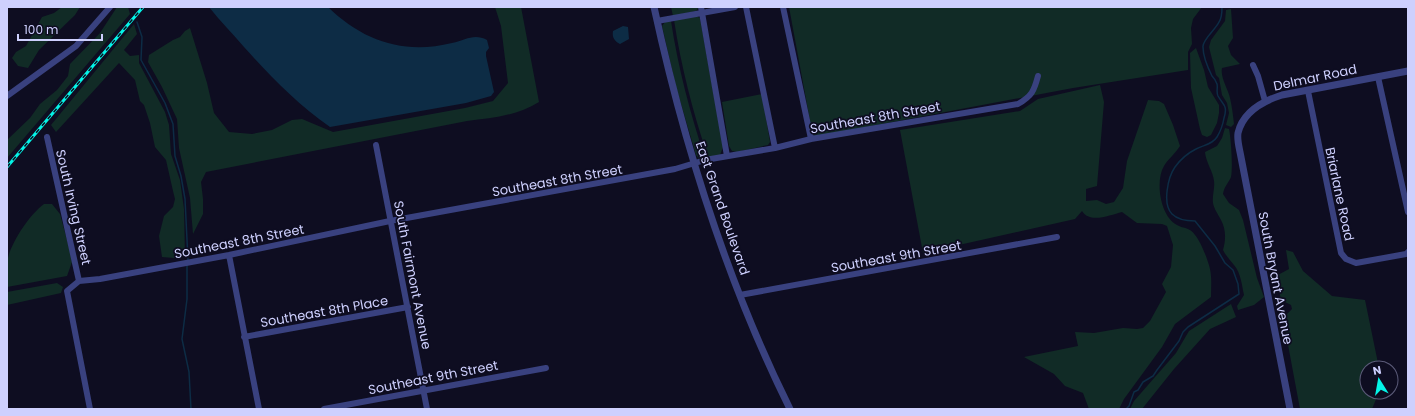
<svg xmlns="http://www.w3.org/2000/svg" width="1415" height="416" font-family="Poppins,sans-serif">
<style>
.green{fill:#112b26}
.water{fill:#0d2c45}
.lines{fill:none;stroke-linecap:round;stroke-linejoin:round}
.stream{stroke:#0d2c45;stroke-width:1.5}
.minor{stroke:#39417f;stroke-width:6}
.tertiary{stroke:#39417f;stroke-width:7}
.rail-casing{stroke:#04f4e7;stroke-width:3}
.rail{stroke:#0e0d21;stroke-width:1.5;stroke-dasharray:4.5;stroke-linecap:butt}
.labels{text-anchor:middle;stroke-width:3.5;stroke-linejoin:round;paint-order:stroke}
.street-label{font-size:13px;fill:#ced0fe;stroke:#0e0d21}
</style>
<rect width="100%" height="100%" fill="#0e0d21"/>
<path class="green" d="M62,7h18l-5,8 -36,35 -11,18 -10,-2 -6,-8 4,-6 10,-6 16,-29 12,-4z
M117,7h11l2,7 -123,144v-18l23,-22 10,-14 17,-14 11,-14 2,-12 30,-31z
M495,7h26l18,95c-23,14 -47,16 -72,19l-261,51 -5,10 2,17v15l-10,20 -3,-36 -11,-50 -2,-29 -15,-32 -14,-25 1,-7 24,-15 7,-3 5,-6 5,-3 17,55 7,30 15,19 23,2 20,-4 20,-10 10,-1 31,13 132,-24 28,-7 15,-18 -7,-57z
M671,7h28l-3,4 -23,5z
M789,7h413l-9,12 -2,9 1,16 -4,8v18l-115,18 -260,49z
M1231,9l2,29 -5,8 3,9 9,9 -18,4c-2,9 6,21 8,30 2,9 3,17 4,26l-3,3 -5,-2 3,-12 -2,-10 -5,-8 -3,-17 -3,-3 -7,-28 2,-7 14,-19 1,-11z
M696,16l4,2 23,129 -3,8 -12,2c-15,-44 -27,-91 -34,-137z
M671,21c7,46 19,92 34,137l-6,1 -3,-4 -20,-68 -14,-61 3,-4z
M134,24l3,10 -13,16 6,6 9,-1v8l26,49 4,13 2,29 9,26 4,29 1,47 -11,2 -12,-1 -3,-21 5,-20 9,-9 2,-8 -2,-8 -7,-31 -11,-13 -5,-24 -6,-18 -4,-4 -5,-21 -16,-17 -63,69 -5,-7z
M1196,48l8,22 4,17 11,18v8l-2,10 -6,12 -4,2 -5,-2 -2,-6 -9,-41 -1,-35z
M1100,85l4,17 -7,84 -11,3v12l11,-1 9,4 8,-2 9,-14 4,-27 21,-61 11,1 5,3 9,21 7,21c-5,8 -12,13 -16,20 -9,15 -4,50 13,59 7,4 13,2 18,10 6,7 13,25 15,34 2,9 1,19 1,28l-36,27 -13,23 -38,52 -5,10h-30l-6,-16 -18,-7 -11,-12 -30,-17 54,-11 -3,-14 19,1 29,-5 14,1 6,-1 7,-7 16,-29 -4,-8 9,-17 2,-22 -6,-19 -5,-2 -25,-1 -15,-11c-12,3 -32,12 -40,-1l-7,8 -152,34 -23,-123 120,-19 18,-12z
M762,94l8,48 -2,3 -31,7 -5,-1 -3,-5 -7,-44z
M1225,128l4,1c2,9 4,39 2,48 -2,5 -7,10 -8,17l6,9 10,7 4,10 14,58 7,19 -10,8 -16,5 -1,-4 7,-11c-2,-9 -3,-22 -10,-30 -4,-5 -8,-9 -11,-15 3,-10 3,-21 -2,-30 -3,-6 -7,-11 -8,-17 -1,-7 2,-15 1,-22 -1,-10 -8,-18 -9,-29l12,-6 5,-8z
M44,204h8l8,10 11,41 1,7 -5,14 -60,11c0,-8 -1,-17 0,-25 3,-18 22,-47 37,-58z
M1286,250l7,2 10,19 29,25 33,4 14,68h-12v24h12l-7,17h-72l-17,-91 9,-9 -1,-4 -10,-5 -5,-24 13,-7z
M57,283l6,4 -2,6 -54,12v-13z
M1231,304l5,13 -26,12 -36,40 -32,40h-12l4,-8 42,-48 13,-22z"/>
<path class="water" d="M209,7h119c35,34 76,48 124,36 14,-3 22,-10 35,-3l2,8 -3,4v4l8,36 -3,4 -25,7 -136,24c-33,-23 -60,-51 -86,-80 -12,-14 -24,-26 -35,-40z
M623,26l5,1 1,12 -9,5c-6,-3 -8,-7 -7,-13z"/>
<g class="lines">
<path class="stream" d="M137,22l5,15 -1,23 24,43 8,21 2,32 6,20 4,23 3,61
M187,264v35l-5,40 7,33 2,37
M1126,409l3,-3 5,-14 4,-2 5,-8 10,-6 4,-6 22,-29 4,-9 5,-5 51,-33 -1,-10 -5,-14 -8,-7 -10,-17 -20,-25c-8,0 -17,-1 -23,-7 -10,-10 -4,-37 3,-47 5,-7 13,-14 21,-18 7,-4 16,-4 21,-12 3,-5 6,-13 7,-19 4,-13 -1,-13 -6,-22 -2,-4 0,-8 -1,-12 -1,-3 -3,-6 -5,-8 -4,-8 -9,-20 -9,-29 -1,-7 13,-18 16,-25 3,-4 3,-10 3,-15"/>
<path class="minor" d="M701,7l26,149
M746,7l29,141
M783,7l28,132
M657,21l78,-14
M1253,65l5,11 7,25
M1378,77l30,135
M1308,91l33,162 5,6 10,4 50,-9 2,-2
M7,96l69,-50 34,-39
M47,137l32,144
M376,145l51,264
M229,255l30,154
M740,295l317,-58
M244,337l164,-30
M90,409l-23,-118 12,-10 21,-2 129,-24 161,-34 285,-52 30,-9 70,-12 36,-9 207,-35c14,-8 16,-13 20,-28
M324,409l222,-41"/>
<path class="tertiary" d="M654,7c30,138 73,275 136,402
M1290,409l-50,-257c-1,-5 -3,-13 -2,-19 5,-21 25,-32 44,-38l126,-24"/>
<defs>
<path id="rail" d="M7,167l136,-160"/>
</defs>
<use href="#rail" class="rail-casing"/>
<use href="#rail" class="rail"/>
</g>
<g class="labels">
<g class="street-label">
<text transform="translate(1315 77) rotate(-12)" y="5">Delmar Road</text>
<text transform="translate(875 117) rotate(-10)" y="5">Southeast 8th Street</text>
<text transform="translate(557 180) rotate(-10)" y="5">Southeast 8th Street</text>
<text transform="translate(1340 194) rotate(78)" y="5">Briarlane Road</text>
<text transform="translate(74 207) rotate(77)" y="5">South Irving Street</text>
<text transform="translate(723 208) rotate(71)" y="5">East Grand Boulevard</text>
<text transform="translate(239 241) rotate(-11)" y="5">Southeast 8th Street</text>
<text transform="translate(896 256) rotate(-10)" y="5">Southeast 9th Street</text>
<text transform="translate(413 275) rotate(79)" y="5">South Fairmont Avenue</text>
<text transform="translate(1276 278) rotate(79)" y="5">South Bryant Avenue</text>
<text transform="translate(324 311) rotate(-10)" y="5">Southeast 8th Place</text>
<text transform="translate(433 377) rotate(-11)" y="5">Southeast 9th Street</text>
</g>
</g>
<rect width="1415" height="416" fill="none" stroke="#ced0fe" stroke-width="16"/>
<g transform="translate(1379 380) rotate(349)"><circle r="19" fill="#0e0d21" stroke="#5b5b79"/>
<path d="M0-3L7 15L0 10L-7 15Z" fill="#04f4e7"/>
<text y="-6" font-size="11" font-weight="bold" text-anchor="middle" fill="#ced0fe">N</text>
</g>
<path d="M18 34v6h84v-6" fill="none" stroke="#ced0fe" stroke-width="2"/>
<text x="24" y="34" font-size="12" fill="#ced0fe" stroke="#0e0d21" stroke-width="3" paint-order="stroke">100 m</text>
</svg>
